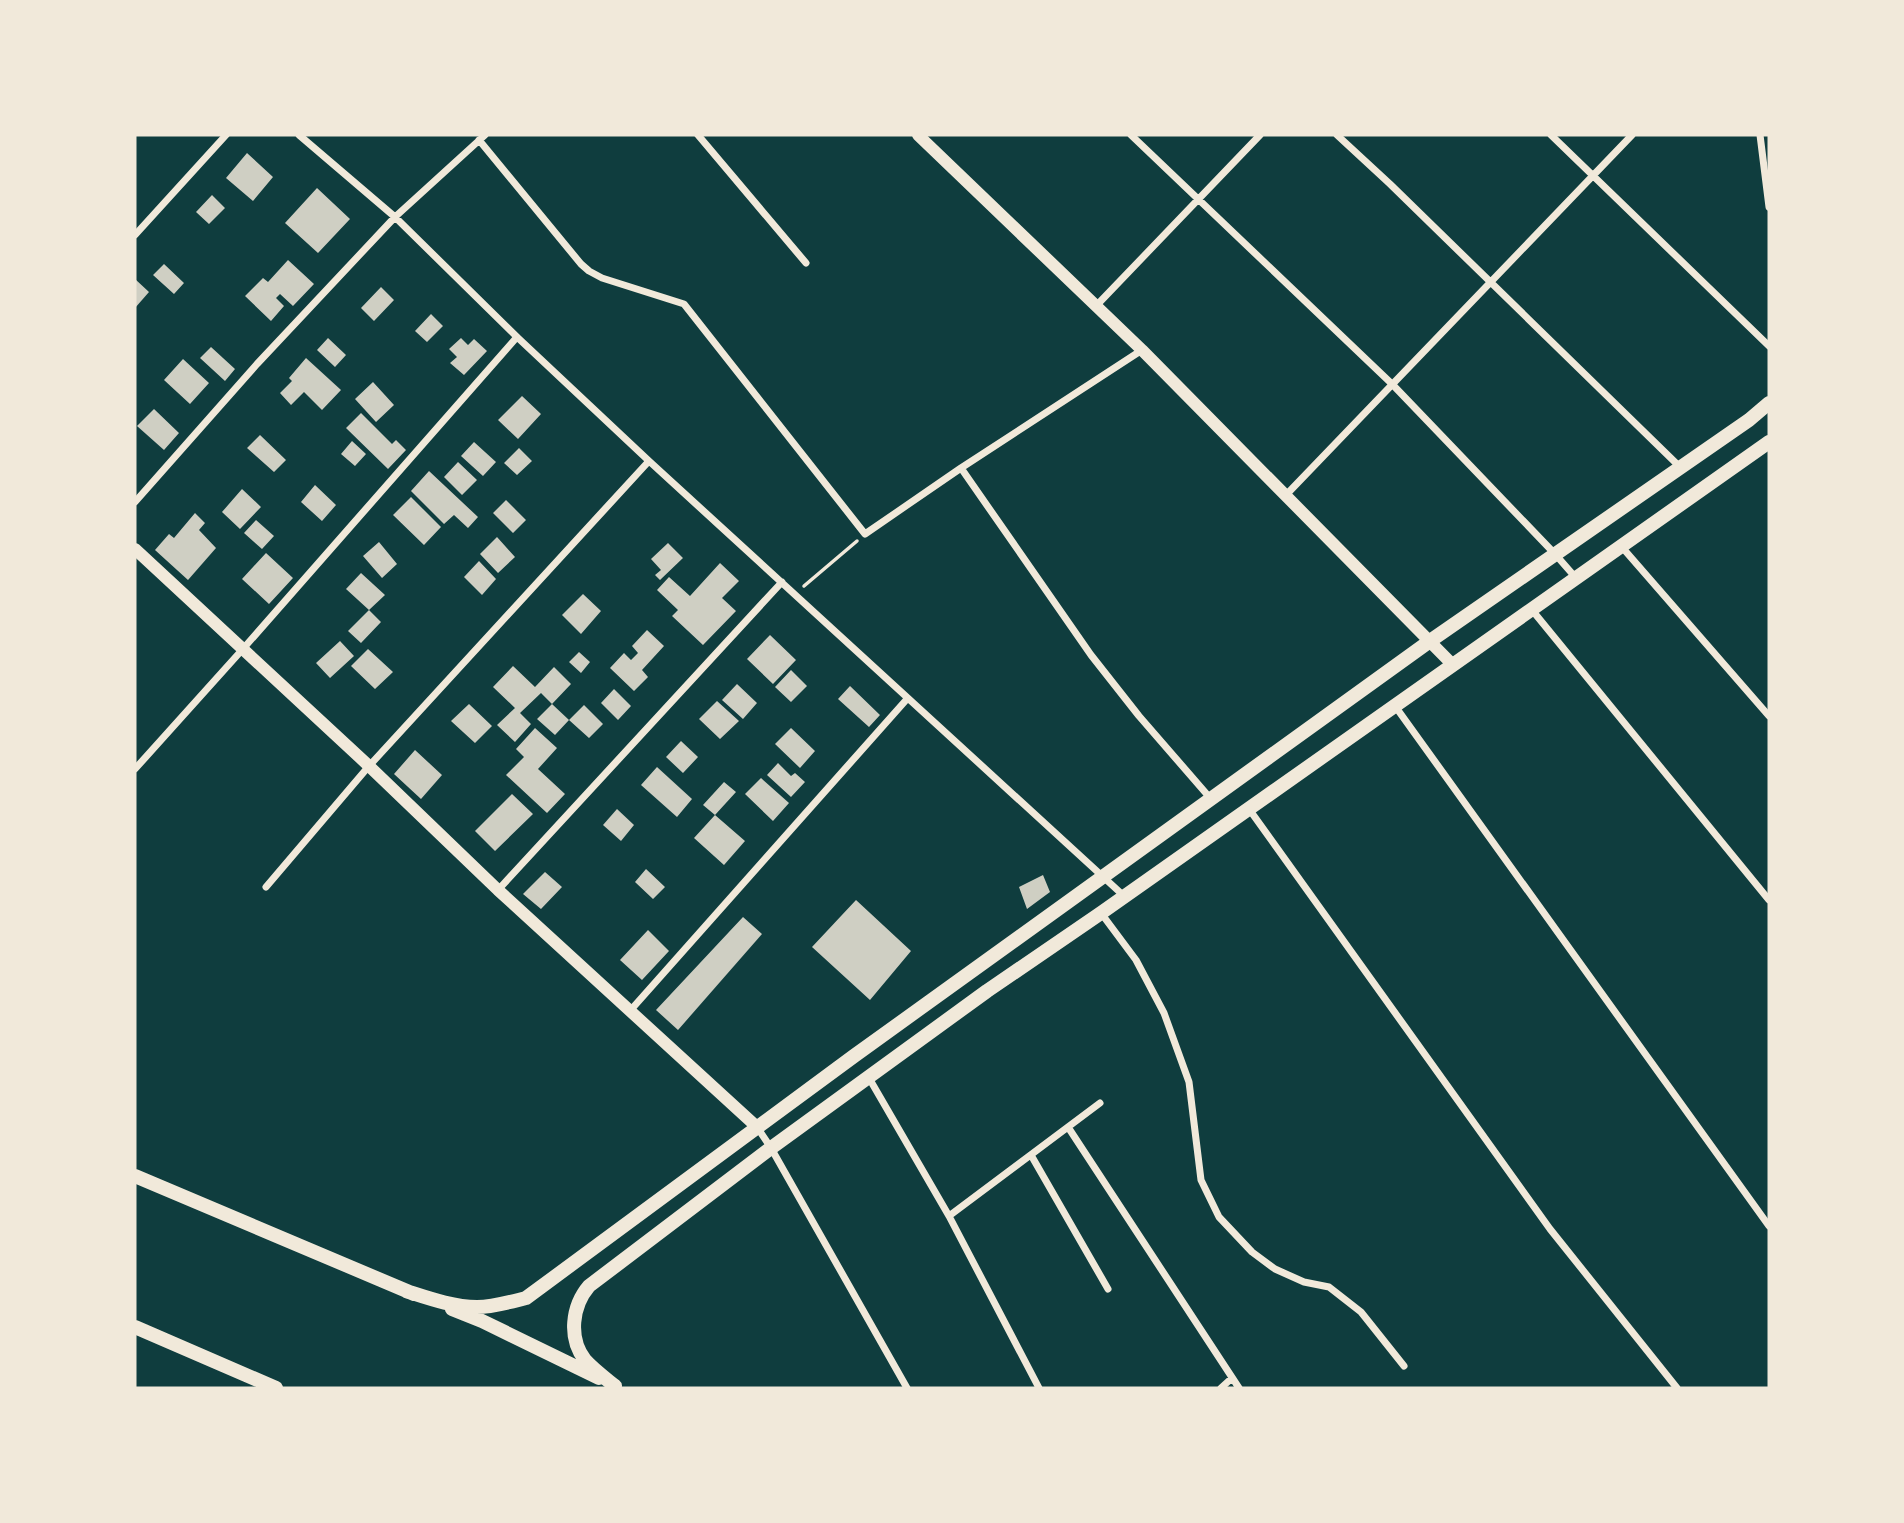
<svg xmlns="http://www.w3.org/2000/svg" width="1904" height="1523" font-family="'PT Sans Narrow',sans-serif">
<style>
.building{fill:#cfcfc3}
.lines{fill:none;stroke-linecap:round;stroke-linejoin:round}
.path{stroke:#f1e9da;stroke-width:3.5}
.minor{stroke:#f1e9da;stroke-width:7}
.tertiary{stroke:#f1e9da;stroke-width:12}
.secondary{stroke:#f1e9da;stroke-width:14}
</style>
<rect width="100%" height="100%" fill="#0f3d3e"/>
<path class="building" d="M247,153l26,24 -20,24 -27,-23z
M317,188l33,31 -32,34 -33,-30z
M212,195l13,13 -16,16 -13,-12z
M288,260l26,24 -21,22 -13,-12 -4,4 8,8 -13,15 -26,-25 18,-18 5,4z
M164,264l20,19 -10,11 -21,-19z
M135,279l14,13 -14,16z
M381,287l13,13 -20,21 -13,-13z
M431,314l12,12 -16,16 -12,-11z
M328,338l18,17 -11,12 -18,-17z
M461,338l7,7 6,-6 13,12 -23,24 -14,-12 7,-6 -8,-8z
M211,347l24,22 -10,12 -25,-23z
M306,358l35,32 -19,20 -18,-18 -13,13 -11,-12 12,-12 -3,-3z
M183,359l26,24 -19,21 -26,-24z
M373,382l21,23 -18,17 -21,-23z
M522,396l19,18 -23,25 -20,-19z
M154,409l25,24 -15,17 -27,-24z
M361,413l31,31 4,-4 10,10 -18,19 -42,-41z
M260,435l26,25 -12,12 -27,-24z
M352,441l14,13 -11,12 -14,-12z
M474,442l22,20 -13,14 -22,-20z
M519,448l13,13 -15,14 -13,-12z
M458,462l19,18 -15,15 -18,-18z
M429,471l49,46 -10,11 -14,-13 -10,9 -33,-33z
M315,485l21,20 -14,16 -21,-19z
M242,489l19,18 -21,22 -18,-17z
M411,497l30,30 -17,18 -31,-30z
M506,500l20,20 -13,13 -20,-20z
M195,513l10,10 -6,7 17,18 -28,32 -33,-30 14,-16 5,4z
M256,520l18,16 -12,13 -18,-16z
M497,537l18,20 -17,16 -18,-19z
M379,542l18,22 -15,14 -19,-22z
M668,543l15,15 -23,22 -5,-5 6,-5 -10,-11z
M266,553l27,25 -24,26 -27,-25z
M479,561l17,18 -14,16 -18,-18z
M720,563l19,18 -17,17 14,13 -33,34 -31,-29 6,-6 -21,-20 12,-13 21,19z
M361,573l24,22 -16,15 12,12 -20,21 -13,-12 21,-21 -23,-21z
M583,594l18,17 -20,23 -19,-19z
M647,630l17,16 -22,24 6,7 -14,14 -24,-23 14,-15 7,7 7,-7 -6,-7z
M770,635l26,25 -23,24 -26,-25z
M340,641l14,15 -24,22 -14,-15z
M368,649l25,23 -18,17 -24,-23z
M579,652l11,10 -9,11 -12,-11z
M513,666l22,21 19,-20 17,17 -19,20 17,16 -14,15 -18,-16 15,-15 -11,-11 -21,20 11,11 -16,18 -18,-17 18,-17 -22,-21z
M791,670l16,16 -16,16 -16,-15z
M737,684l20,19 -14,16 -21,-19z
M850,686l30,29 -11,12 -31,-28z
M614,689l17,17 -13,14 -17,-17z
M717,701l22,20 -19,18 -21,-20z
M469,704l23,22 -17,17 -24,-22z
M584,705l19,19 -14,14 -20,-18z
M535,728l22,20 -19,21 27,25 -18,19 -41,-38 18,-18 -8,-8z
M791,728l24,23 -15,17 -25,-24z
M681,741l17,16 -15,16 -17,-16z
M415,750l27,25 -21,24 -27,-25z
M778,763l13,13 4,-3 10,9 -14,15 -24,-22z
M657,767l35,32 -15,18 -36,-32z
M761,778l28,25 -16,18 -28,-27z
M724,782l12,10 -21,23 -12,-10z
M512,794l21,20 -38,37 -20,-20z
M617,809l17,16 -13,16 -18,-16z
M715,815l30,26 -21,24 -30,-27z
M646,869l19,18 -12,12 -18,-17z
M545,872l17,15 -21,22 -18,-15z
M1043,875l7,17 -23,17 -8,-22z
M856,900l55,51 -41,49 -58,-53z
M743,917l19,17 -84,96 -22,-20z
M648,930l21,21 -27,29 -22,-20z"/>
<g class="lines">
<path class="path" d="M804,586l53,-45"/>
<path class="minor" d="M299,135l96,82 122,120 132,124 475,435
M698,135l108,128
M1131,135l261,249 163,170 21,24
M1337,135l53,49 290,283
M1551,135l218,211
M1760,135l9,72
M479,140l102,124 8,7 13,7 82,26 181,230 96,-66 181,-118
M135,235l91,-100
M1096,306l164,-171
M961,468l130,187 48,61 72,83
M1286,495l346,-360
M135,502l122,-138 138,-147 90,-82
M1621,546l148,170
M1532,610l237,290
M1395,706l374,520
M135,769l107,-119 275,-313
M1249,809l301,420 127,159
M266,887l103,-121 280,-305
M498,890l284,-308
M1101,913l35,47 28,53 25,69 12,98 18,37 33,35 23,17 29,13 25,5 32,25 43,54
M629,1012l278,-313
M869,1078l80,138 90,172
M757,1127l14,21 136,240
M1068,1127l171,261
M1031,1155l77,134
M949,1216l151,-113
M1221,1388l11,-10"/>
<path class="tertiary" d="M918,135l224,215 311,315
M135,549l234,217 129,124 259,237"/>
<path class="secondary" d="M135,1176l279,118
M406,1291c22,7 47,16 71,16 16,0 33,-5 49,-9l328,-242 576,-415 319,-221 20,-17
M452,1309l30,12 117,57
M135,1327l141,61
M615,1386c-10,-8 -21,-16 -30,-26 -17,-22 -13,-54 4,-74l182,-138 216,-157 114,-78 668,-471"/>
</g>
<rect width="1904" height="1523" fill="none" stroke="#f1e9da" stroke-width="273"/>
</svg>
